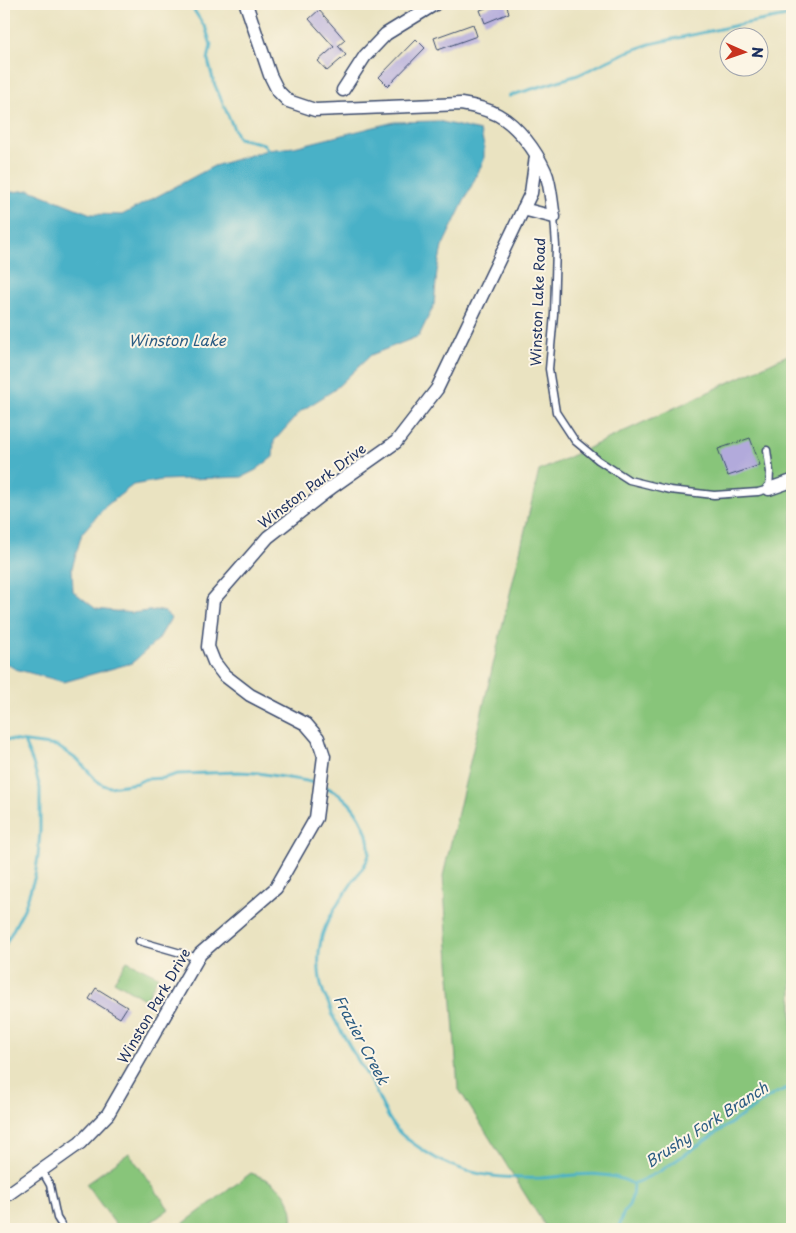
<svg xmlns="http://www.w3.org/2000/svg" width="796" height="1233" font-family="'Playpen Sans',sans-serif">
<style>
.green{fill:#88c57a;stroke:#527a6c}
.water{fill:#48b1c7;stroke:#327092}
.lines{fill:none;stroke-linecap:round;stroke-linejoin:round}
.stream{stroke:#48b1c7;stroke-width:3}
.building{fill:#b2aadb}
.service-casing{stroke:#3a4a6d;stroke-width:9}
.minor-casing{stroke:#3a4a6d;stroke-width:15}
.service{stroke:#fff;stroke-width:6}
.minor{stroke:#fff;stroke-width:12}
.labels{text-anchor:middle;stroke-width:4;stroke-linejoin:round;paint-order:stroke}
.street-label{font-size:14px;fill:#1b2f5e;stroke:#fcf5e5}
.water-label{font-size:15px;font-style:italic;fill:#2b5c83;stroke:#fcf5e5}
</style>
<rect width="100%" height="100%" fill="#fcf5e5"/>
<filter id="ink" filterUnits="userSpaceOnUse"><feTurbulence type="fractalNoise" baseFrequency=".02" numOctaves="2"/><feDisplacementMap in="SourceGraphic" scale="10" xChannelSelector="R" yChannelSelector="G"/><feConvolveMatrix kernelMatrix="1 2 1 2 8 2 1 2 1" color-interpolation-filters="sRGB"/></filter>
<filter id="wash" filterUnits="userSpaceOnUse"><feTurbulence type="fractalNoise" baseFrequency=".0096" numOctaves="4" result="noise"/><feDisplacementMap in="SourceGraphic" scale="20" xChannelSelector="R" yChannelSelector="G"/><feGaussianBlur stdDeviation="1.12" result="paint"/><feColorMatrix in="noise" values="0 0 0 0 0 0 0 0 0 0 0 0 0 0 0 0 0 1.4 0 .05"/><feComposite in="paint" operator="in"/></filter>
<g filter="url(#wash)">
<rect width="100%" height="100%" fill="#eae3c1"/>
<path class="green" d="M792,353v876h-245l-89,-141 -15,-212 96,-405z
M127,961l31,15 -12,24 -32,-19z
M129,1153l40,56 -27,20h-23l-33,-45z
M251,1173c16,6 34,14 39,32 3,7 2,17 3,24h-117z"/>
<path class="water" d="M438,121l42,10 4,14v15l-42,87 -5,24 -3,34 -15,31 -48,19 -37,35 -33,21 -27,30 -1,16 -17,13 -14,7 -80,3 -29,5 -27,21 -24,27 -10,35 1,23 23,18 36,4 24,-3 9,2 6,6 -13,22 -26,23 -68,19 -49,-13 -11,-7v-469l26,-3 61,24 31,1 92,-49 53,-16 27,-3 100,-25z"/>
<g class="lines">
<path class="stream" d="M190,4l16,25 5,16 -3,15 6,23 24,55 26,6 3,6
M509,96l69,-21 49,-23 23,-8 88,-19 54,-10
M4,739l53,7 22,15 17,19 7,5 7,2 27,-4 8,-4 19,-1 14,-4 60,-2 20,1 49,8 10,3
M323,786c16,6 28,16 37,32 6,11 10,23 9,36 -2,11 -10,18 -15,26 -13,19 -28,39 -33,60 -4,17 -3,38 3,54 2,6 8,13 8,21 12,22 25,44 38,65 9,16 15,36 27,50 8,9 18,14 27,21 35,24 75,28 117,27 30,-2 64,-10 92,6
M4,947l20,-38 11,-33 3,-19 2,-26v-43l-7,-25 -9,-21
M633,1184l26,-12 115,-78 18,-8
M618,1229l6,-17 5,-7 3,-8 1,-13"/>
</g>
<g id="blocks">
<path class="building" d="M497,4h9l3,9 -24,10 -5,-13z
M319,10l26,30 -7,6 8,9 -19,16 -9,-10 16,-14 -25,-28z
M473,24l4,12 -39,14 -4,-12z
M416,39l9,9 -37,38 -9,-9z
M750,438l10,27 -32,11 -10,-27z
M96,988l31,19 -7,11 -31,-19z"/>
</g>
</g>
<g filter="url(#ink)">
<use href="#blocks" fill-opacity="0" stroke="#3a4a6d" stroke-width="1"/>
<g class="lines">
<defs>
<path id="service" d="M554,217l2,29 -2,68 -5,55 7,43 19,29 23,19 31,20 41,10 44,5 44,-3 11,-3 1,-17 -3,-22
M139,941l59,17
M42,1171l8,14 7,33 7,11"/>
<path id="minor" d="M246,4l24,71 8,16 10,10 27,9 146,-6c13,2 26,5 37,11 20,11 38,36 47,56 6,13 6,31 9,46l-31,-8
M343,90l22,-34 21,-22 49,-30
M769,489l23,-8
M4,1197l76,-54 28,-29 92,-160 76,-66 40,-70 8,-62 -6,-18 -12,-14 -56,-29 -26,-20 -10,-13 -6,-15 5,-47 55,-63 64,-50 64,-45 41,-53 94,-196 5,-37"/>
</defs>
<use href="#service" class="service-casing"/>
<use href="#minor" class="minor-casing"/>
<use href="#service" class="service"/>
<use href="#minor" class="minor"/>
</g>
</g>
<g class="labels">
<g class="street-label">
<text transform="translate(538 302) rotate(-88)" y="5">Winston Lake Road</text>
<text transform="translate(312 486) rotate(-37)" y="5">Winston Park Drive</text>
<text transform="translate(154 1006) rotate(-60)" y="5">Winston Park Drive</text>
</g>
<g class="water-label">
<text x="177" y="346">Winston Lake</text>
<text transform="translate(361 1040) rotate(62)" y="5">Frazier Creek</text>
<text transform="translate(707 1125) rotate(-33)" y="5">Brushy Fork Branch</text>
</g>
</g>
<rect width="796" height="1233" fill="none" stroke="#fcf5e5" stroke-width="20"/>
<g transform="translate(744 52) rotate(92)"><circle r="24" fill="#fcf5e5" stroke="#a2a6af"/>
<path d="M0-4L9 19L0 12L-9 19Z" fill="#c8321e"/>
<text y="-8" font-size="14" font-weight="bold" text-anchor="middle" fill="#1b2f5e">N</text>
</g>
</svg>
